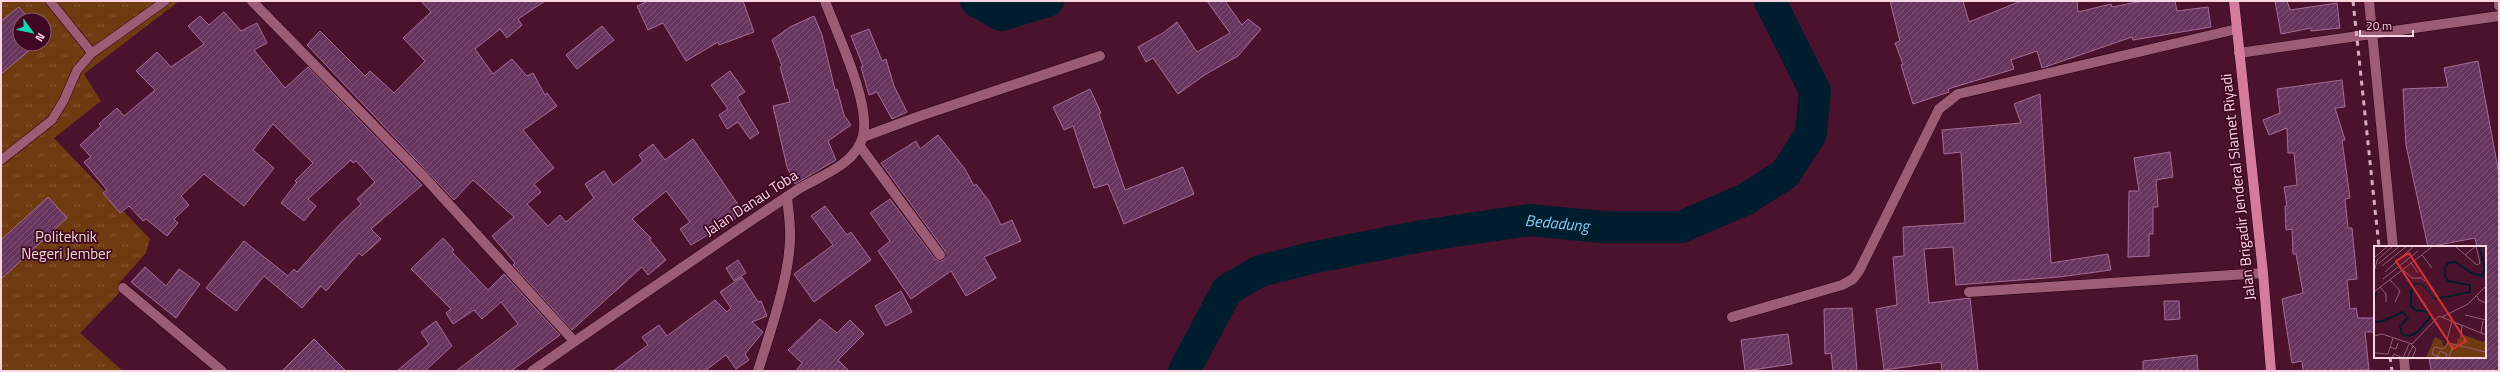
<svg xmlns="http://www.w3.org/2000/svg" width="2500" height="372" font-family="'Titillium Web',sans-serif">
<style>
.park{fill:url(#park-tufts);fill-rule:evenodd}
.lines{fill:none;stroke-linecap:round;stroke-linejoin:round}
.river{stroke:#001d2e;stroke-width:32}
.building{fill:url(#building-hatch);stroke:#a46d97}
.lane-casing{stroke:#2a0215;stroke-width:10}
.street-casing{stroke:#2a0215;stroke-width:11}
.secondary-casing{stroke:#2a0215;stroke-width:11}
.primary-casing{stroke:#2a0215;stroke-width:11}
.lane{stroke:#9c5c75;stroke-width:9}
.street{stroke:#9c5c75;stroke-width:10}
.secondary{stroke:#9c5c75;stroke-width:10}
.primary{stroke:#d67a9e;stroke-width:10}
.rail{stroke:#d6adbd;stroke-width:3;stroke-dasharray:5 5;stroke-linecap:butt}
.labels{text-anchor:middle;stroke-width:3.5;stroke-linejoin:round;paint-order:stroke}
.street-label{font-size:15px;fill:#f9d4e1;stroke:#3f0723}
.park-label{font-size:15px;fill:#efd9cb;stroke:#3f0723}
.water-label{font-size:16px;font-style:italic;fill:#82cbf5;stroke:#3f0723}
.inset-river{fill:none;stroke:#001d2e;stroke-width:2}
.inset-road{fill:none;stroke:#916075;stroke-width:1}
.view{fill:#d83131;fill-opacity:0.15;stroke:#d83131;stroke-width:2}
.inset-edge{fill:none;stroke:#f9d4e1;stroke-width:2}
</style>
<defs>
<pattern id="park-tufts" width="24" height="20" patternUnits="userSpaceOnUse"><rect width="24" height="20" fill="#6e3a0f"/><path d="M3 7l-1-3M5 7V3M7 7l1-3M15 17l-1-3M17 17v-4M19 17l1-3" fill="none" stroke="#835632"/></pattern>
<pattern id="building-hatch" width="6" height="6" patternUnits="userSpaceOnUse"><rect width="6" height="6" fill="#67355d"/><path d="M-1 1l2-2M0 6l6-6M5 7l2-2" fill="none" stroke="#7e5174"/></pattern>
</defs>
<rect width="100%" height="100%" fill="#4b122d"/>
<path class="park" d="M1,1h178l-95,73 17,27 -47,37 96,101 -4,14 -27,30v10l-39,40 43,38h-122zM20,20h24v24h-24z"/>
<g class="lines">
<g class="river">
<path d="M976,1l25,14 47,-14"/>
<path id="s1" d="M1184,371l43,-81 33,-19 51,-13 111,-22 106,-16 75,7h78l65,-28 39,-25 26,-40 4,-43 -45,-90"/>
</g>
</g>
<path class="building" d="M421,1h124l-27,18 4,6 -15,13 -7,-9 -25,20 18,25 19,-15 15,17 6,-3 12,22 2,-2 10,13 -34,24 31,38 -20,16 7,8 -14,12 21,22 12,-11 6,7 28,-24 -9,-14 19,-13 9,14 30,-24 -4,-6 14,-11 12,16 28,-21 51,74 -53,32 -11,-16 10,-7 -24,-31 -34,28 19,19 -1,2 16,20 -18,15 -6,-8 -70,63 -59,-65 2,-2 -23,-27 22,-19 -41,-37 -19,20 -147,-155 13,-14 45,45 5,-5 24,22 31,-32 -22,-23 28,-26z
M648,1h95l11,31 -35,13 -1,-3 -32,19 -23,-38 -15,7 -11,-24z
M1207,1h18l17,24 6,-6 13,10 -23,27 -32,18 -28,20 -25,-36 -7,4 -8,-15 25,-14 14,-11 20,30 33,-19z
M1890,1h73l6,21 52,-21h56l1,11 33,-8 1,3 31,-6h32l2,10 31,-4 3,20 -78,13 -1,-3 -90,31 -5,-17 -26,9 3,9 -66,20 1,3 -36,12 -12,-39 2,-1 -8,-21 5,-2z
M2275,1h12l3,9 47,-7 3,25 -29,3v-3l-30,6z
M19,7l11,13h-10v24h17l-36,30v-53z
M224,12l17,19 16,-8 10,20 -13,7 31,38 23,-21 114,118 -51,44 10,10 -19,17 -3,-3 -33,38 -5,-5 -19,22 -38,-32 -28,35 -30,-23 38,-47 44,35 6,-7 3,3 43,-48 21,-20 -4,-5 18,-17 -19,-21 -3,2 -2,-3 -43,39 8,7 -12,15 -23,-18 16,-21 -2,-1 18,-18 -40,-39 -20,26 21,18 -30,38 -40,-32 -23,22 8,9 -15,14 4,4 -11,13 -21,-17 -3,2 -14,-15 -9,7 -17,-20 4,-3 -23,-28 7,-5 -11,-12 21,-19 -2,-2 18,-16 7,8 31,-26 -19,-19 21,-19 14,15 33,-23 -16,-18 12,-10 9,9z
M814,16l8,19 13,55 2,-1 7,26 7,10 -23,16 8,19 -41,24 -8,-17 -14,-61 17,-4 -10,-35 2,-1 -10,-26 18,-13z
M602,26l12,14 -37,29 -11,-14z
M869,29l13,32 4,-2 8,27 13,26 -15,7 -15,-27 -8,3 -8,-28 2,-1 -12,-30z
M2478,61l21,113v197h-68l-2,-14h56v-110h-8l-2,-9 -47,9 -22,-102 -3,-56 45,-2 -4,-19z
M730,71l15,21 -8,5 22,36 -9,6 -12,-17 -11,7 -8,-14 9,-6 -17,-24z
M2342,80l3,27 -10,1 10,32h-3l8,58 -5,1 3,29h4l5,51 -10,1 3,29 6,-1 2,10h16v14h-9l4,38 -66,1 -1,-10 -10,2 -10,-64 21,-6 -7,-39h-3l-1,-25 -6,1 -1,-24h2l-3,-19 13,-2 -3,-32h-6l-1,-25 -18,7 -6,-15 17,-7 -3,-24z
M1090,89l11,24 -2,1 26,76 58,-23 11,27 -70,30 -16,-40 -14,4 -21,-62 -9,4 -11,-23z
M2040,94l11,169 57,-9 3,16 -52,7 -103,8 -3,-38 -29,2 5,54 41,-5 8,73h-36l-1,-9 -57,8 -8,-61 21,-4 -4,-48 11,-1 -1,-29 62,-4 -4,-71 -17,2 -2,-24 79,-7 -7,-19z
M938,135l27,34 9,17 2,-2 13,17 12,24 11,-5 9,21 -37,16 12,21 -30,18 -15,-25 -40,28 -33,-48 12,-10 -20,-28 20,-14 45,60 5,2 4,-1 1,-9 -64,-88 35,-22 4,8z
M2170,152l3,25 -17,3 2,27h-5v27h-4v22l-21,1 1,-66h10l-5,-33z
M48,197l19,21 -66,61v-39z
M825,206l22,29 4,-3 20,28 -57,42 -20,-28 39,-29 -22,-29z
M443,238l11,12 -2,2 36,38 16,-16 56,61 -49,36h-55l62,-47 -17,-22 -19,17 -8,-9 -21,14 -7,-11 5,-4 -40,-40z
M738,260l8,13 -12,8 -8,-13z
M145,267l21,19 13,-17 21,15 -24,34 -45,-36z
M742,277l16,25 3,-1 6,15 -15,6 11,10 -18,22 4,6 -13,9 -10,-14 -21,16h-92l35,-26 -6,-8 17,-12 8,11 48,-36 12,12 4,-4 -11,-16z
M901,291l11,21 -26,14 -11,-20z
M2164,301h15l1,18 -15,1z
M1852,308l5,63h-24l-2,-18 -6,1 -1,-45z
M820,319l17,14 13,-13 14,14 -26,26 11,11h-53l6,-8 -14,-13z
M436,321l16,25 -27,25h-28l32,-27 -8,-12z
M1788,334l4,30 -47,7 -4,-31z
M314,339l32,32h-64z
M2197,355l1,16h-55v-10z"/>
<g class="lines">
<defs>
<path id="lane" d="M50,1l42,52
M1,160l51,-40 12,-20 13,-30 15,-17 73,-52"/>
<path id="street" d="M252,1l174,178 148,162
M2369,1l24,246
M2499,1v5
M2239,53l260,-37
M863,137l57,-21 180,-60
M859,145l81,110
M123,288l99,83
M1969,292l294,-19
M1732,317l110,-32 11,-6 6,-8 80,-162 19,-15 279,-65
M2404,357l1,14
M758,371c12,-39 34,-101 32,-140 0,-11 -2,-23 -3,-34"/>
<path id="secondary" d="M532,371c88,-61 176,-122 265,-181 22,-14 59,-25 66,-54 8,-33 -26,-102 -38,-135"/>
<path id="primary" d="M2234,1l29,272 8,98"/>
</defs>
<use href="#lane" class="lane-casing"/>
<use href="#street" class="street-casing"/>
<use href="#secondary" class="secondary-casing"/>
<use href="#primary" class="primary-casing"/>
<use href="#lane" class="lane"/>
<use href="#street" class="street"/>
<use href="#secondary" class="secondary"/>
<use href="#primary" class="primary"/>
<path class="rail" d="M2353,1l26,246
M2390,357l2,14"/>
</g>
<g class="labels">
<g class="street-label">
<text transform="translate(2238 187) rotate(-96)" y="5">Jalan Brigadir Jenderal Slamet Riyadi</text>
<text transform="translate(751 203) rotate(-33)" y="5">Jalan Danau Toba</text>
</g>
<g class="park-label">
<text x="66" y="242">Politeknik<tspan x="66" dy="17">Negeri Jember</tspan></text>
</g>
<g class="water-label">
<text dy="6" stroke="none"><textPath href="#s1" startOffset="432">Bedadung</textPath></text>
</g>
</g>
<g transform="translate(2374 246)">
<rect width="112" height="112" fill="#4b122d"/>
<path d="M90,89l19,7 3,-3v19h-60l9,-21 8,4 -1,3 3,2 2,-4 10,2 1,-6 5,1z" fill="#6e3a0f"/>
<path class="inset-river" d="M0,60l2,-14M0,76l8,-1 21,-9 5,6 -8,8 2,8 7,2 9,-4 13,-16 -2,-4 -14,-2 -4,-4v-14l4,-9 8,2 12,14 35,-7v-7l-22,-4 -3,-5v-9l3,-4 7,-1 17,11 10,3 3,-7 -6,-23"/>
<path class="inset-road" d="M81,0l22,19 3,-2 -4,-17M48,9l10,13M91,9l11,-9M1,11l13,-11M37,17l7,10M4,18l22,-18M8,20l25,-20M1,23l2,-9 16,-14M29,24l9,8h9l4,3M11,26l29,-26M9,33l35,-28M16,34l10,11 -5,11M6,41l6,7v8M0,46l59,-46M103,50l2,4 7,3M91,69l21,5M68,71l26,-13 18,-18M107,87l2,-12M0,90l8,-2 30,10 27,-28 47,19M87,92l1,-13M73,94l5,-19M37,98l5,5 -4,9M16,101l6,2 2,-6M1,107l13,1 5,-16M64,110l2,-5 7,3 -1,4M18,112l2,-4 9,4M29,112l6,-14M33,112l6,-12M67,112l-9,-4 2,-7 10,2 4,-6 38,9M75,112l4,-13"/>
<path class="view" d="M35,7l57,88 -13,8 -57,-88z"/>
<rect width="112" height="112" class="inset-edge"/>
</g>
<rect width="2500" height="372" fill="none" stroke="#f9d4e1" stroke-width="4"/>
<g transform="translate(32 32) rotate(123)"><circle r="19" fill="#3f0723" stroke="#89596f"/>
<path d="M0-3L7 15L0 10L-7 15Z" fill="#16d5b3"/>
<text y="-6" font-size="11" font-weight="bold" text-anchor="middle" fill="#f9d4e1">N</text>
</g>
<path d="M2360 30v6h53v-6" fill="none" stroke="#f9d4e1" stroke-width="2"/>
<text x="2366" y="30" font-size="12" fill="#f9d4e1" stroke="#3f0723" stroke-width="3" paint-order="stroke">20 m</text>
</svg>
